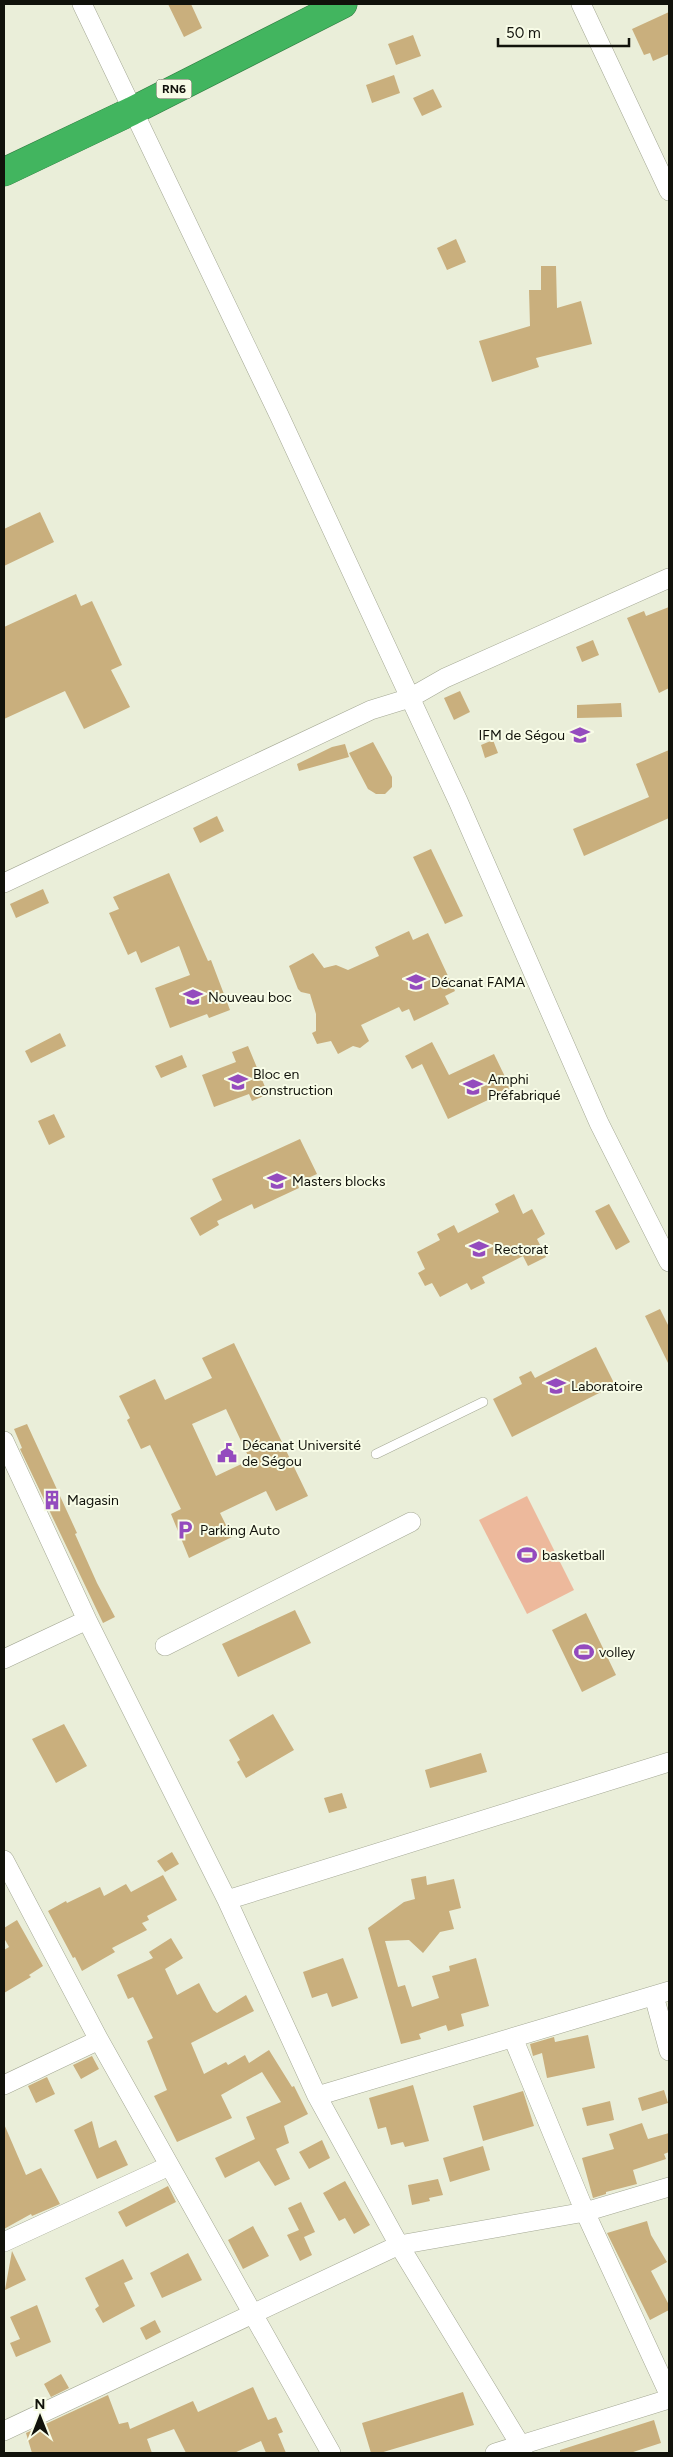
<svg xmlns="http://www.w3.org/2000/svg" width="673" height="2457" font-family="Figtree,sans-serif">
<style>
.pitch{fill:#edb99c}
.building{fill:#c9af7d;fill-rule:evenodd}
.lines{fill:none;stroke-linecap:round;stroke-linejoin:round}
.lane-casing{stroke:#a4a894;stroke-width:10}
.street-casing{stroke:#a4a894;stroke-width:20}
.highway-casing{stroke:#317c42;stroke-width:29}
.lane{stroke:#fff;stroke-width:9}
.street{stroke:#fff;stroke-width:19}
.highway{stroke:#42b55f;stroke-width:28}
.labels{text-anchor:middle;stroke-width:4;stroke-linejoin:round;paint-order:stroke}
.shield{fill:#f8fce7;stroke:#56584d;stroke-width:1}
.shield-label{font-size:12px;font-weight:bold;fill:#11120b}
.poi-label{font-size:14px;fill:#11120b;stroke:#f8fce7;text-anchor:start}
</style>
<rect width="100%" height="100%" fill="#eaeed9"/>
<path class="pitch" d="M527,1496l47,94 -47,24 -48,-94z"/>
<path class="building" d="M168,4h23l11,24 -18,9z
M669,12v42l-16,7 -3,-8 -6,2 -12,-26z
M413,35l8,21 -25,9 -8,-21z
M394,75l6,18 -28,10 -6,-18z
M433,89l9,18 -20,9 -9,-18z
M456,239l10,23 -19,8 -10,-22z
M541,266h15l1,42 24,-7 11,43 -56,14 3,9 -47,15 -13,-41 51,-15 -1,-36h12z
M40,512l14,30 -50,24v-37z
M76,594l5,12 11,-5 30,64 -11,5 19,37 -46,22 -19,-38 -61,28v-92z
M669,607v81l-10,5 -32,-75 17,-7 2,5z
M593,640l6,15 -17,7 -6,-15z
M460,691l10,21 -16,8 -10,-22z
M621,703l1,14 -45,1v-13z
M493,740l5,13 -13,5 -4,-13z
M373,742l19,35v10l-7,7h-9l-8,-5 -19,-36z
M345,744l4,13 -50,14 -2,-7 35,-17z
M669,750v68l-85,38 -11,-27 76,-32 -13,-33z
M217,816l7,15 -24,12 -7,-15z
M431,849l32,67 -18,8 -32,-67z
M169,873l39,88 3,-1 19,50 -21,8 -2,-4 -37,14 -15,-40 35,-13 -11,-29 -38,17 -5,-12 -8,4 -19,-42 10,-4 -6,-12z
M43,889l6,14 -33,15 -6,-14z
M409,931l4,9 15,-7 27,58 -10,5 4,8 -35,17 -5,-12 -7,3 -3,-5 -38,18 8,16 -9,7 -7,-2 -15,8 -7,-13 -14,3 -5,-11 4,-2v-17l-6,-20 -9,-2 -3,-3 -9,-23 24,-13 11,15 12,-3 12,5 31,-14 -4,-9z
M60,1033l6,13 -35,17 -6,-12z
M432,1042l17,33 45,-21 17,35 -63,30 -26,-55 -10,5 -7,-13z
M248,1046l20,48 -16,7 -3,-7 -35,13 -12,-32 34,-13 -4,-10z
M182,1055l5,12 -26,11 -6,-12z
M54,1114l11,23 -16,8 -11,-24z
M300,1139l17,35 -20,9 2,5 -45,21 -2,-5 -35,17 2,4 -19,11 -10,-18 32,-18 -10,-21z
M514,1194l9,20 9,-5 13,25 -8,5 9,18 -18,9 -5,-10 -41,21 3,6 -14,7 -4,-7 -27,14 -8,-14 -7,3 -7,-13 7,-4 -8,-17 23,-12 -3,-6 17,-9 4,8 41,-21 -4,-8z
M609,1204l21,38 -14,8 -21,-39z
M660,1309l9,18v38l-24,-49z
M234,1343l74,153 -32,15 -10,-20 -46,22 12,24 -43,21 -18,-44 10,-5 -31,-64 -9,4 -14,-29 3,-2 -11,-22 36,-17 10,21 47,-22 -10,-20zM226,1409l24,51 -34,16 -24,-52z
M596,1347l19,38 -103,52 -19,-38 29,-15 -3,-7 12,-6 4,7z
M27,1424l50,109 -2,1 22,49 18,34 -12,6 -83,-174 2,-1 -8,-19z
M295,1610l16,33 -73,34 -16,-33z
M586,1613l30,62 -34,17 -30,-62z
M273,1714l21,36 -48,28 -9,-16 3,-2 -11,-20z
M64,1724l23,42 -31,17 -24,-44z
M481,1753l6,19 -57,16 -5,-18z
M342,1793l5,15 -18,5 -5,-15z
M172,1852l7,12 -14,8 -8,-11z
M163,1875l14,25 -30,16 2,4 -7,3 5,7 -35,18 3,4 -33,19 -7,-14 -2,1 -25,-47 18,-10 1,2 33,-16 4,9 22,-12 5,8z
M426,1876l1,9 27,-6 7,29 -12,3 5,18 -14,3 -17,21 -14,-13 -24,1 13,46 7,-2 7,22 27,-9 -7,-22 18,-5 -1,-5 27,-8 13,48 -28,8 3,12 -16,5 -2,-6 -27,9 2,5 -20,5 -33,-116 36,-26 11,-3 -4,-20z
M17,1920l26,46 -14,9 2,2 -27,16v-43l5,-3 -5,-9v-10z
M171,1938l12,20 -18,11 12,26 22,-12 14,27 4,3 29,-18 8,16 -63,32 13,31 22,-12 2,3 17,-10 4,8 20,-13 23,37 2,-1 14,28 -24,12 5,17 -13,6 14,30 -15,7 -16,-25 -34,17 -10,-20 40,-19 -9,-22 35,-15 -19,-30 -41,23 11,23 -55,24 -23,-46 13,-6 -20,-49 6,-3 -20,-41 -5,2 -11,-24 36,-17 -4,-6z
M343,1958l15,40 -26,9 -5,-14 -15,5 -9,-26z
M588,2035l7,33 -48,10 -5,-25 -9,3 -3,-12 24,-7 1,5z
M92,2056l7,13 -18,10 -8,-14z
M47,2077l8,17 -19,9 -8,-17z
M413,2085l16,56 -24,6 -2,-5 -12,3 -5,-18 -8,2 -9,-31z
M664,2090l4,13 -26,8 -4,-13z
M523,2091l11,35 -51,15 -10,-35z
M610,2101l4,19 -27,6 -5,-18z
M92,2121l7,27 17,-8 12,25 -31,14 -23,-49z
M642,2123l6,16 21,-6v19l-5,2 2,5 -33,11 4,14 -31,8v2l-13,4 -11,-40 32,-9 -5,-15z
M4,2124l22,51 15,-7 19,36 -28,12 -1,-2 -27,15z
M322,2140l8,18 -21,11 -10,-17z
M483,2146l7,24 -40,12 -7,-24z
M438,2179l5,16 -14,3 1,3 -18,4 -4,-20z
M345,2181l25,44 -16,9 -9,-16 -6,3 -16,-28z
M168,2186l8,16 -50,25 -8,-15z
M301,2202l14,30 -11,5 8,18 -12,6 -13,-26 12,-5 -11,-22z
M647,2221l4,14 16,27 -16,9 18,34v5l-19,10 -43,-87z
M253,2226l16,30 -26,13 -15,-29z
M12,2251l14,29 -21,10z
M188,2253l14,27 -40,18 -12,-25z
M123,2259l10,20 -9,4 11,23 -32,17 -8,-14 4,-3 -14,-28z
M37,2305l14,37 -35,15 -6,-14 10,-4 -10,-22z
M155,2320l6,12 -15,8 -6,-12z
M61,2374l8,14 -18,9 -7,-13z
M253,2387l15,33 8,-3 7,15 -5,2 8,19h-20l-5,-12 -27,12h-48l-12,-24 -27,10 5,14h-120l-6,-20 82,-38 11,29 9,-2 2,7 63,-28 5,11z
M463,2392l11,33 -94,28h-9l-9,-30z
M654,2420l7,23 -31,10h-70v-3z"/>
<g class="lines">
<defs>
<path id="lane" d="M376,1454l107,-52"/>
<path id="street" d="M82,4l197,411 179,386 141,322 70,139
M581,4l88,187
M4,883l367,-173 39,-12 35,-20 224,-100
M4,1441l83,179 140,280 90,196 82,149 122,201 2,7
M165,1646l246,-124
M4,1659l83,-39
M4,1860l95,180 232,413
M227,1900l442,-138
M654,1996l15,55
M513,2038l72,174 84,182
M4,2085l95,-45
M317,2096l352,-105
M4,2242l165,-76
M4,2431l395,-186 186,-33 84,-25
M495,2453l174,-54"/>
<path id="highway" d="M4,172l128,-61 211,-107"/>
</defs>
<use href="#lane" class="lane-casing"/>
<use href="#street" class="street-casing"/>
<use href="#highway" class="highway-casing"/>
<use href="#lane" class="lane"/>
<use href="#street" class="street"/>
<use href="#highway" class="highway"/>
</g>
<defs>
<symbol id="school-bare" viewBox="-9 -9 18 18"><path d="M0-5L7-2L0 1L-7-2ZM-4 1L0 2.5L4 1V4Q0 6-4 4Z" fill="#944bbe" stroke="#f8fce7" stroke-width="2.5" paint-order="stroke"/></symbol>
<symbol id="university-bare" viewBox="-9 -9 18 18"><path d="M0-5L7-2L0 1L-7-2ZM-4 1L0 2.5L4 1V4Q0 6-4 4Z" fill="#944bbe" stroke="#f8fce7" stroke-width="2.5" paint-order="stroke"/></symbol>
<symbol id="civic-bare" viewBox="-9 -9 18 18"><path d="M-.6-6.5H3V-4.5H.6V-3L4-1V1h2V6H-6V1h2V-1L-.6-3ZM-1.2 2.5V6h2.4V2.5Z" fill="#944bbe" stroke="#f8fce7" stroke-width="2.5" paint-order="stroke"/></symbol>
<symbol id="building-bare" viewBox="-9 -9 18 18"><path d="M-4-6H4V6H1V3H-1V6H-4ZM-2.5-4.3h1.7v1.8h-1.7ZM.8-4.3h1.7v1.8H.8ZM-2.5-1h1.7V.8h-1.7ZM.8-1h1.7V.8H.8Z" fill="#944bbe" stroke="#f8fce7" stroke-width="2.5" paint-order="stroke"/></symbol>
<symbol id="parking-bare" viewBox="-9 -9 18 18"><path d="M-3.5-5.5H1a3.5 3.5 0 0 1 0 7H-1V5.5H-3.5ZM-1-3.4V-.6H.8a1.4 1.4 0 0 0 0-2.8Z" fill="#944bbe" stroke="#f8fce7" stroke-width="2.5" paint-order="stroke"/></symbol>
<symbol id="stadium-bare" viewBox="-9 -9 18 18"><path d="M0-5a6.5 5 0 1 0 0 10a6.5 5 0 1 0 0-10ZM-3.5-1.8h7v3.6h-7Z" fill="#944bbe" stroke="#f8fce7" stroke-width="2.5" paint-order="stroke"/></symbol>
</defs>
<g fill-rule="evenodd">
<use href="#school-bare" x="566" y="721" width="28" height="28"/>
<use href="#university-bare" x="402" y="968" width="28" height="28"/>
<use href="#university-bare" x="179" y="983" width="28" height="28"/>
<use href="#university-bare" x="224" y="1068" width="28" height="28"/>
<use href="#university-bare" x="459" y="1073" width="28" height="28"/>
<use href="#university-bare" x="263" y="1167" width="28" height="28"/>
<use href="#university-bare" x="465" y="1235" width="28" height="28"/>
<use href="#university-bare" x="542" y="1372" width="28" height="28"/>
<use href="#civic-bare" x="213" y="1439" width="28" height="28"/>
<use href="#building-bare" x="38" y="1486" width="28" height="28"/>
<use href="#parking-bare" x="171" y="1516" width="28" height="28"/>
<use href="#stadium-bare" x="513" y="1541" width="28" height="28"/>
<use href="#stadium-bare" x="570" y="1638" width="28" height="28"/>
</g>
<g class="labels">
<rect class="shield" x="156.5" y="79.5" width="35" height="19" rx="4"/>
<g class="shield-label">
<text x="174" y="93">RN6</text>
</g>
<g class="poi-label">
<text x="565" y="740" text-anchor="end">IFM de Ségou</text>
<text x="431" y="987">Décanat FAMA</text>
<text x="208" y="1002">Nouveau boc</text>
<text x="253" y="1079">Bloc en<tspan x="253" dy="16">construction</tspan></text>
<text x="488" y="1084">Amphi<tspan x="488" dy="16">Préfabriqué</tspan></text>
<text x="292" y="1186">Masters blocks</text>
<text x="494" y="1254">Rectorat</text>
<text x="571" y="1391">Laboratoire</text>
<text x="242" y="1450">Décanat Université<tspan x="242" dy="16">de Ségou</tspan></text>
<text x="67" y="1505">Magasin</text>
<text x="200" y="1535">Parking Auto</text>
<text x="542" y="1560">basketball</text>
<text x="599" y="1657">volley</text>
</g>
</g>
<rect width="673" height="2457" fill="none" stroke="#11120b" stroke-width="10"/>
<g transform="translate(40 2417)" stroke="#f8fce7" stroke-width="4" paint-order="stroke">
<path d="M0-4L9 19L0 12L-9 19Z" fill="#11120b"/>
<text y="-8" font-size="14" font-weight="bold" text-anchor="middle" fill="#11120b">N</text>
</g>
<path d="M498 38v8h131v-8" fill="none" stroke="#11120b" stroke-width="2.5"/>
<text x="506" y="38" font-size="15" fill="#11120b" stroke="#f8fce7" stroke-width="4" paint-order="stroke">50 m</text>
</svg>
